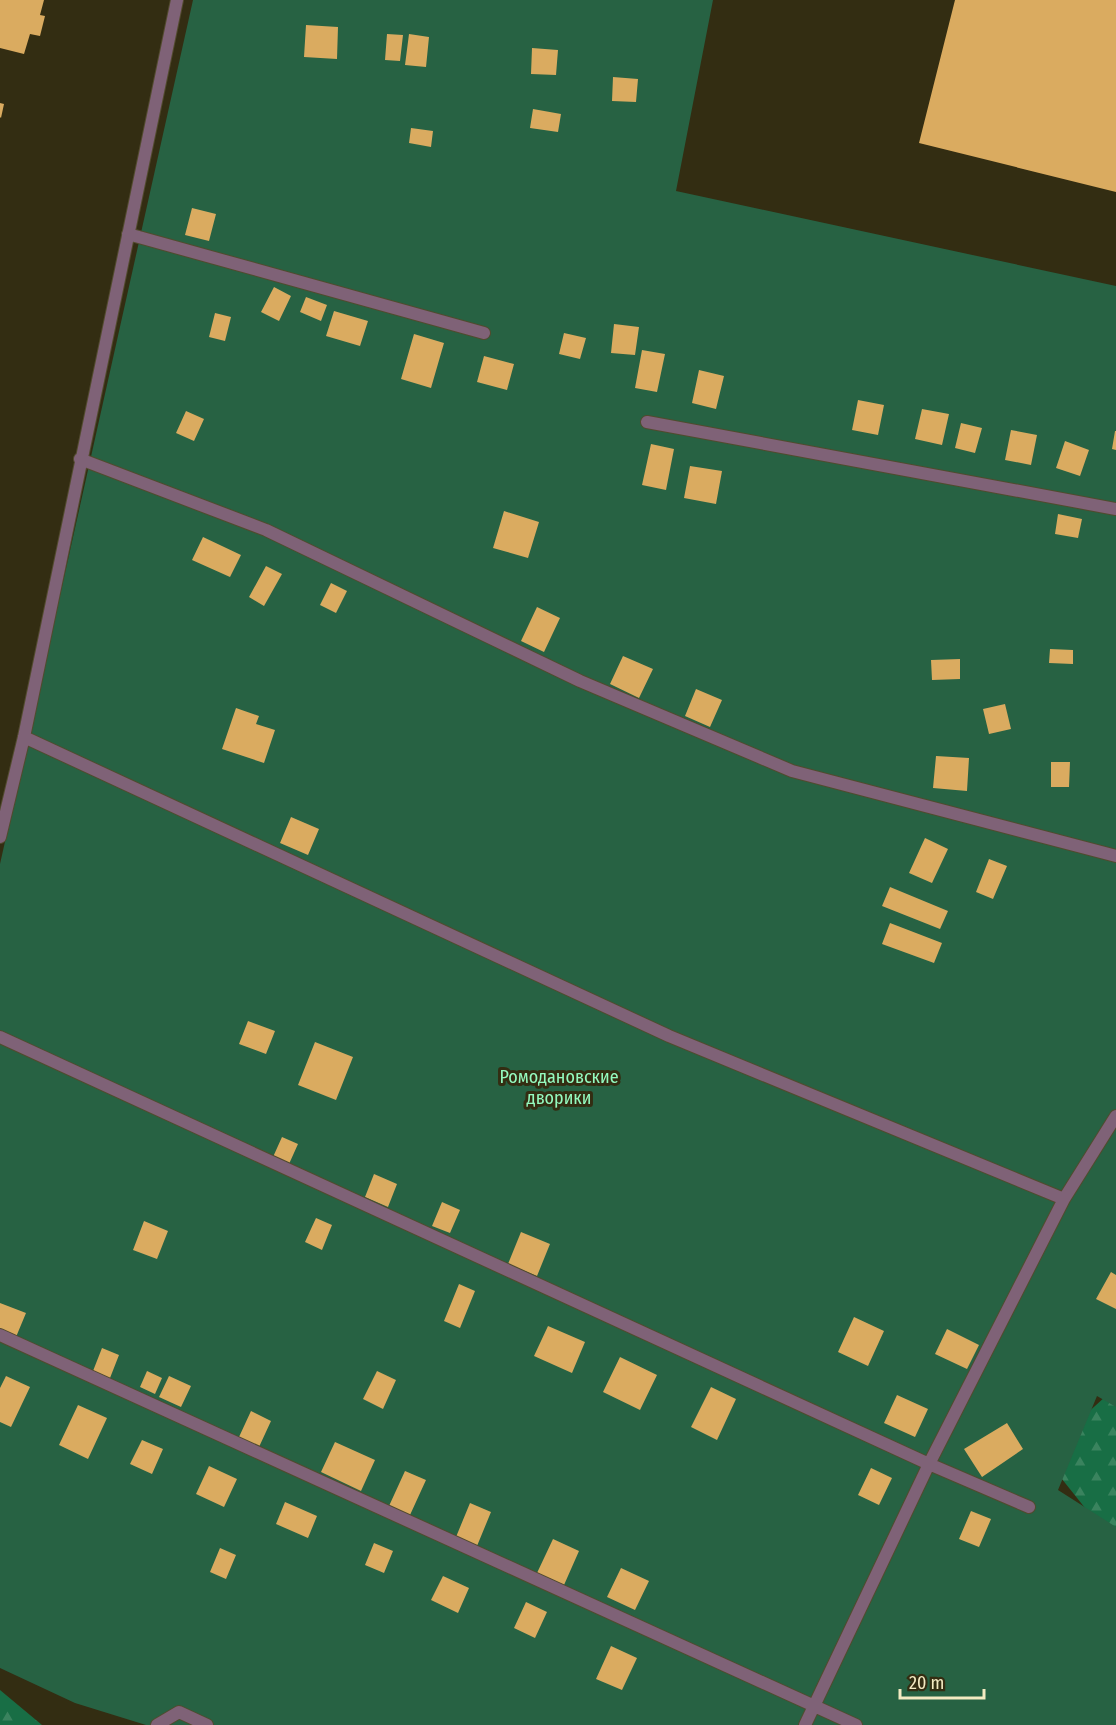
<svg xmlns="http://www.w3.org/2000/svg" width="1116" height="1725" font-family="'Fira Sans Condensed',sans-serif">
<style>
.forest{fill:url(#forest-firs)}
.garden{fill:#276243}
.building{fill:#daab60}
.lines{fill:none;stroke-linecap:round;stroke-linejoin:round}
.lane-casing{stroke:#524b2e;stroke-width:14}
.lane{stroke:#7f6277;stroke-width:12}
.labels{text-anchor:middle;stroke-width:6;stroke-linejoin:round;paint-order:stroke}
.park-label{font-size:18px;fill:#94fabf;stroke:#332d12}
</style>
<defs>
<pattern id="forest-firs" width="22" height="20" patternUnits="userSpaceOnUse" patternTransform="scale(1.5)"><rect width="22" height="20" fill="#186e45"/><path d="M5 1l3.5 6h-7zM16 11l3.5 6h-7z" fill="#3a835e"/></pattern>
</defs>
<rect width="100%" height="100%" fill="#332d12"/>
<path class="forest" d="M1116,1387v207l-15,-66 -59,-74z
M0,1690l42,35h-42z"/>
<path class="garden" d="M193,0h520l-37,191 440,95v1121l-19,-11 -39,94 58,37v198h-970l-71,-22 -75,-35v-804z"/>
<path class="building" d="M0,0h44l-4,15 5,1 -5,20 -10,-2 -6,20 -24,-6z
M955,0h161v192l-197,-49z
M306,25l32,2 -1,32 -33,-2z
M387,34l16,1 -3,26 -15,-1z
M409,34l20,3 -3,30 -21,-2z
M532,48l26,2 -2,25 -25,-1z
M613,77l25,2 -2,23 -24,-1z
M0,103l4,1 -3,14 -1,-1z
M533,109l28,5 -3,18 -28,-4z
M411,128l22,3 -2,16 -22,-4z
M192,208l24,6 -7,27 -24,-6z
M274,287l17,9 -12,25 -18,-9z
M306,297l21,8 -6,16 -21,-9z
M334,311l34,10 -8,25 -34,-10z
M215,313l16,4 -6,24 -16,-4z
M614,324l25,3 -4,28 -24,-2z
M564,333l22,5 -6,21 -21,-5z
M414,334l30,9 -13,45 -30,-9z
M642,350l23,4 -8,38 -22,-4z
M484,356l30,8 -7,26 -30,-8z
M699,370l25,6 -8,33 -24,-6z
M858,400l26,5 -6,30 -26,-5z
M922,409l27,5 -7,31 -27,-6z
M186,411l18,8 -10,22 -18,-8z
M961,423l21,5 -7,25 -20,-5z
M1011,430l26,5 -6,30 -26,-5z
M1115,431h1v19l-4,-1z
M1065,441l24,9 -9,26 -24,-8z
M651,444l23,5 -8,41 -24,-5z
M690,466l32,5 -6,33 -32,-6z
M504,511l35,11 -11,36 -35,-10z
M1058,514l24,5 -4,19 -23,-4z
M203,537l38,18 -11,22 -38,-17z
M266,566l16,8 -18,32 -15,-9z
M331,583l16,8 -11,22 -16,-8z
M537,607l23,11 -16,34 -23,-11z
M1050,649l23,1v14l-24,-1z
M623,656l30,13 -14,29 -29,-14z
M960,659v20l-28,1 -1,-20z
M696,689l26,11 -12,27 -25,-11z
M1005,704l6,25 -22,5 -6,-25z
M236,708l23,8 -3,8 19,6 -11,33 -42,-14z
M936,756l33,2 -2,33 -34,-3z
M1051,762h19l-1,25h-18z
M291,817l28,12 -11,26 -28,-12z
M925,838l23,11 -16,34 -23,-10z
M989,859l18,7 -14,33 -17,-7z
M890,887l58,24 -8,18 -58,-23z
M890,923l52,20 -8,20 -52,-19z
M248,1021l27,10 -9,23 -27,-10z
M315,1042l38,15 -17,43 -38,-15z
M282,1137l16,7 -9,20 -16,-7z
M374,1174l23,10 -9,23 -23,-10z
M442,1202l18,8 -10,23 -18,-7z
M316,1218l16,7 -10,25 -17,-8z
M144,1221l24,10 -11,28 -24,-9z
M521,1232l29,12 -13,32 -29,-12z
M1111,1272l5,3v34l-20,-10z
M459,1284l16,7 -15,37 -16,-7z
M0,1303l26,10 -10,24 -16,-7z
M854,1317l30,14 -16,35 -30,-14z
M548,1326l37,16 -13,31 -38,-17z
M947,1329l32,16 -12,24 -32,-15z
M102,1348l17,7 -9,23 -17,-7z
M620,1357l37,18 -17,35 -37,-18z
M147,1371l15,7 -7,16 -15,-7z
M377,1371l19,9 -13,29 -20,-10z
M6,1376l24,11 -19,40 -11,-5v-34z
M169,1376l22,10 -10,21 -22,-10z
M711,1387l25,12 -19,41 -26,-13z
M897,1395l31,14 -13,28 -31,-14z
M78,1405l29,13 -19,41 -29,-14z
M251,1411l20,10 -12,26 -20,-10z
M1007,1423l16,26 -41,28 -18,-28z
M142,1440l21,9 -11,25 -22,-10z
M335,1442l40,18 -14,31 -40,-19z
M209,1466l28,13 -13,28 -28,-13z
M871,1468l21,10 -13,27 -21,-10z
M405,1471l21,9 -16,35 -21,-9z
M285,1502l32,14 -9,22 -32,-14z
M470,1503l21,9 -14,34 -21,-9z
M971,1511l20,8 -12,28 -20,-8z
M553,1539l26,12 -15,34 -27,-12z
M374,1543l19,8 -9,22 -19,-8z
M220,1548l16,7 -10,24 -16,-7z
M621,1568l28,13 -14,29 -28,-13z
M443,1576l26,12 -11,25 -27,-13z
M526,1602l21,10 -12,26 -21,-10z
M611,1646l26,12 -15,32 -26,-11z"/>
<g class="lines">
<defs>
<path id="lane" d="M128,234l356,99
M647,422l469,87
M80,459l186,71 314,151 212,90 324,85
M24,737l645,299 395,163
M0,837l24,-100 153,-737
M0,1037l929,427 100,43
M0,1335l856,390
M157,1725l22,-13 28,13
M805,1725l124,-261 135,-265 52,-83"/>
</defs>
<use href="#lane" class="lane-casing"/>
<use href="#lane" class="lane"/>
</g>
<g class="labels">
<g class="park-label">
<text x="559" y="1083">Ромодановские<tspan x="559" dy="21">дворики</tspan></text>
</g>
</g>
<path d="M900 1689v9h84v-9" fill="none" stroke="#f3eac2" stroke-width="3"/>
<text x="909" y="1689" font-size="18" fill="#f3eac2" stroke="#332d12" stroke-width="4.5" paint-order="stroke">20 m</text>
</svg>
